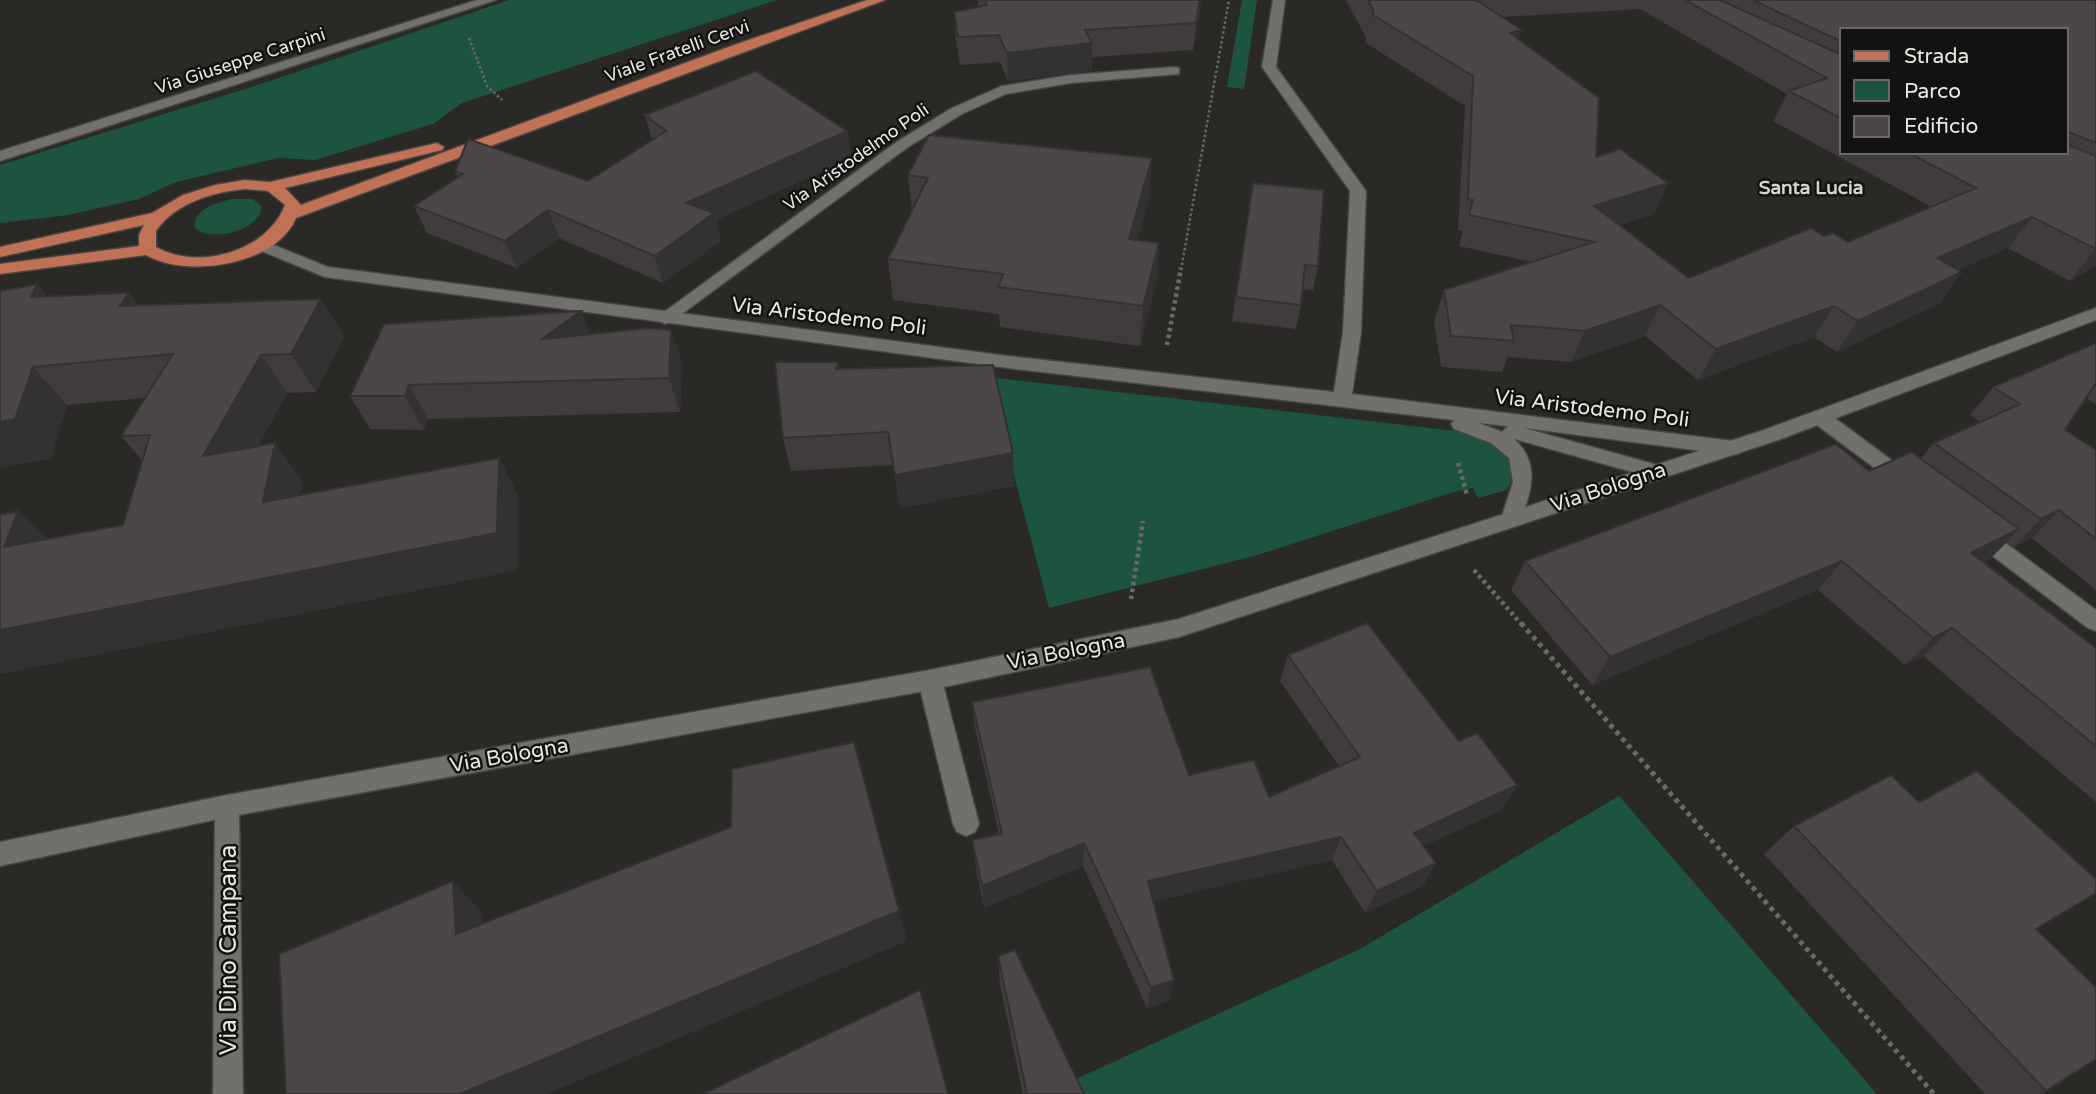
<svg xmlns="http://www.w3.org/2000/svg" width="2096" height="1094" font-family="'Varela Round',sans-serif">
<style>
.green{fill:#1c543f}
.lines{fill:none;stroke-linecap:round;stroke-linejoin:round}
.service-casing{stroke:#464542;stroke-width:3}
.minor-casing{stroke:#464542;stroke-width:3}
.tertiary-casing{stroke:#464542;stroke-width:3}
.primary-casing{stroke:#464542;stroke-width:3}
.path-far2{stroke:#6a6966;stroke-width:2.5;stroke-dasharray:2.5 2.5;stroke-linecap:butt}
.path-far1{stroke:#6a6966;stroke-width:4.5;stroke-dasharray:3.5 3.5;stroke-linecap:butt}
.path{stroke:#6a6966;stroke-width:5;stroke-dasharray:4.5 4.5;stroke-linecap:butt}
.service{fill:#72706c;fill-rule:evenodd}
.minor{fill:#72706c;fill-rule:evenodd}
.tertiary{fill:#72706c;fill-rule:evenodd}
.primary{fill:#c17155;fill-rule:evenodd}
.wall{fill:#403c3e;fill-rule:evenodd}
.shaded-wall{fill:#343132}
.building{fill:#4b4648;stroke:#343132;stroke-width:2}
.labels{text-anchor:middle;stroke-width:5;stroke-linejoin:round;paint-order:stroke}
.far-street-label{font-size:18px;fill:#e9e8e5;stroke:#131210}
.far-neighbourhood-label{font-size:19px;font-weight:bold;fill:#d5d3ce;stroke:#131210}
.street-label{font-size:21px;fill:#e9e8e5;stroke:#131210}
.near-street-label{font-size:24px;fill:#e9e8e5;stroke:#131210}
</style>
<rect width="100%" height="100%" fill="#2b2926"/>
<path class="green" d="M509,0h268l-315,103 -29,21 -118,36 -37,-2 -102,24 -37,17 -71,16 -68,8v-58l264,-82z
M1242,0h15l-13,89 -17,-2z
M233,199h20l9,8c-3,24 -50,36 -67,21 -3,-19 23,-26 38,-29z
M988,377l476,55c18,5 52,18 50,42 -1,5 -5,11 -7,16l-29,8 -5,-10 -16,3 -203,65 -205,52z
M1619,796l258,298h-794l-7,-15 284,-130z"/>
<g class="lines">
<defs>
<path id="service" d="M1174,67l5,1v6l-108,9 -65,11 -44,20 -54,33 -237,175 -6,2 -9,-6 242,-177 54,-33 50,-22 69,-11z
M930,670l8,3 4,7 37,144 -4,8 -9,4 -9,-4 -4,-8 -35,-144 4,-7z"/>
<path id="minor" d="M477,0h19l-496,161v-10z
M1273,0h12l-9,67 90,124 -5,141 -9,62 381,47 7,2 3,5 -3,5 -7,2 -209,-27 137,38 3,5 -3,5 -7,2 -140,-39c26,23 18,51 7,80l-3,5 -7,3 -7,-3 -3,-5 12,-37 -4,-24 -18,-15 -37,-14 -3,-5 3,-4 -446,-52 -683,-91 -71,-29 -2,-3 2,-3h12l62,25 680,89 326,36 9,-60 7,-141 -88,-124zM1479,423l29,3 -6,6z
M1821,411l7,2 85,63 3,5 -3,5 -7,2 -7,-2 -85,-63 -3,-5 3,-5z
M1977,525l7,2 112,83v21l-8,-3 -118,-89 -3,-6 3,-6z
M227,795l9,3 3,8 4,288h-30l2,-288 3,-8z"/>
<path id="tertiary" d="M2096,308v12l-318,120 -599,197 -249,53 -703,127 -227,49v-24l227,-47 703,-125 249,-51 585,-189z"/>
<path id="primary" d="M867,0h18l-589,218c-19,47 -109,61 -150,37l-146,19v-10l139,-18v-11l5,-10 -144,32v-10l152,-34 31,-18 32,-10 30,-5 25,2 167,-39 7,4 -2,3 -157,38 16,17 433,-160zM245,189l23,2 17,14c-18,47 -87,66 -129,42v-16c19,-28 57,-39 89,-42z"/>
</defs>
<use href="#service" class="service-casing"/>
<use href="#minor" class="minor-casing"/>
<use href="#tertiary" class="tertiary-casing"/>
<use href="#primary" class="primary-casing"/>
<path class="path-far2" d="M469,38l18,48 15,14
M1181,270l48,-270"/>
<path class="path-far1" d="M1167,345l14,-77
M1458,463l9,32
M1474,570l48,55
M1131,599l12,-78"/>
<path class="path" d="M1521,623l413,471"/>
<use href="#service" class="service"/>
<use href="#minor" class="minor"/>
<use href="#tertiary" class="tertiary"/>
<use href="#primary" class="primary"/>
</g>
<path class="wall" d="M978,0h224l-9,50 -101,7v14l-84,10 -8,-19 -40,3 -4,-26 -2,-27 24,-5z
M1346,0h750v266l-26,15 -62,-33 -50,22 4,2 -22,31 -103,49 -23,-15 -116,43 -53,-44 -74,26 -63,-5 -6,15 -61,-5 -7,-46 10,-31 88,-28 -73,-16 4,-15 -5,-1 7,-124 -99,-63v-6zM1640,9l147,85 -14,27 159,86 -84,35 -24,-6 -135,42 -70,-53 35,-11 14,-31 -72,-26 -77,-117 -17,-23zM1842,30h224v122h-224z
M645,115l202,16 4,27 -135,62 5,21 -58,42 -104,-45 -42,30 -90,-35 -13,-27 44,-29 -3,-6 133,10 64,-41z
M908,175l241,23 -12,42 22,3 -3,40 -16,63 -140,-19 -1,-13 -106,-14 -5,-41 24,-48z
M1253,183l65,83 -5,24 -11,-1 -1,16 -5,24 -64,-8z
M37,284l10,13 91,9 183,-7 23,38 -28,55 -29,1 -29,53 17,-3 27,38 -2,14 199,-37 19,38 -1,74 -517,104 18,-163 29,28 76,-14 20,-64 -22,-25 24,-38 -78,7 -16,53 -51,10v-177z
M581,311l9,23 81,-4 11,34 -2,48 -252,7 -4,11 -54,-1 -20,-33z
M2096,343v61l-10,-6 -21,32 31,20v140l-64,-52 -18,9 -7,-5 -16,16 -8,4 113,86v154l-173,-146 -18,9 -87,-75 -226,95 -81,-95 14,-29 344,-90 52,-13 13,-15 46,-21 -10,-7 23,-28z
M838,362l1,7 175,117 -114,22 -7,-43 -102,6 -8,-33z
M1288,655l171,86 58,44 -15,25 -79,36 13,17 -13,23 -58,27 -33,-53 -179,41 17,99 -23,8 -64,-142 -99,42 -9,-45 -3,-23 27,-6 -24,-106 -3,-26 217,73 80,22 70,-31 -59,-85z
M1794,826l242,103 10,162 -6,3h-55l-221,-240z
M998,956l86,138h-61l-23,-109z"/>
<path class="shaded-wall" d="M1200,0h2l-9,50 3,-27z
M1522,30l-10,29 -2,-26z
M1092,43v28l-84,10 -1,-28z
M847,131l4,27 -135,62 5,21 -58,42 -8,-27 31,-53z
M1152,158l-3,40 -23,81 3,-40z
M1668,183l-14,31 -73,22 13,-30z
M548,210l11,28 -42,30 -12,-27z
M2032,217l-24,31 -92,41 21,-31z
M1159,243l-3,40 -16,63 3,-40z
M2096,249v17l-26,15z
M1962,272l-22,31 -103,49 21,-31z
M37,284l31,39 -37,-26z
M129,293l29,39 -38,-26z
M321,299l23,38 -28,55 -25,-38z
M1660,305l-15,31 -74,26 14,-31z
M1834,306l-20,31 -116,43 18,-31z
M581,311l13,33 -52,-5z
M671,330l11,34 -2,48 -11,-34z
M261,355l26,38 -54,101 -30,-38z
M33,367l34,38 -16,53 -51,10v-46z
M409,385l19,34 -4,11 -19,-34z
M275,443l27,38 -10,59 -29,-38z
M1013,453l1,33 -114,22 -5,-33z
M499,458l19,38 -1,74 -517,104v-44z
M2059,510l-27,28 -18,9 27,-28z
M18,511l39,38 -53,-2z
M2019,529l-28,29 -47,24 27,-29z
M1842,561l-24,29 -226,95 18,-28z
M1952,628l-29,28 -18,9 28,-27z
M1517,785l-15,25 -100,46 12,-23z
M1341,837l-9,23 -188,44 4,-23z
M1084,843l-1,23 -99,42 -2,-22z
M1436,863l-13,23 -58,27 12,-22z
M453,881l29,32 4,51 -30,-30z
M899,911l8,30 -360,153h-87z
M1174,980l-4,20 -23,8 4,-20z"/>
<path class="building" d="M985,0h215l-4,23 -111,7 7,13 -85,10 -8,-18 -41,2 -4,-25 33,-7z
M1368,0h108l46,30 -12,3 89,65 -3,59 24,-8 48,34 -74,23 95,72 122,-50 13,8 9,-3 15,9 128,-54 -69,-36h159v-8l30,12v93l-64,-32 -95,41 25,14 -104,49 -24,-15 -118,43 -56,-44 -75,26 -74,-6 3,16 -63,-5 -7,-46 150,-48 -125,-27 4,-15 -5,-1 5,-123 -100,-61v-6z
M1685,0h35l122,55v64l-53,-28 38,-13z
M1753,0h343v143l-30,-12v-101h-224v12z
M756,71l91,60 -161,72 28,10 -59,43 -107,-46 -43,31 -91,-35 49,-32 -8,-3 13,-32 120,42 78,-50 -21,-16z
M929,135l223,23 -23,81 30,4 -16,63 -145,-19 5,-13 -115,-15 40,-81 -20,-3z
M1253,183l71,7 -6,76 -13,-1 -4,40 -65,-8z
M37,284l-6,13 98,-4 -9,13 201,-7 -30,55 -30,1 -58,101 72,-13 -12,59 236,-44 -2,75 -497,97v-115l18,-4 -14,36 119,-22 27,-90 -29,1 52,-82 -140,13 -18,52 -15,3v-131z
M581,311l-39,28 107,-11 22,2 -2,48 -260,7 -4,11h-55l34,-72z
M2096,343v40l-31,47 31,20v89l-37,-29 -18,9 -107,-76 86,-39 -27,-17z
M775,362h63l-2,7 157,-4 20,88 -118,22 -7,-43 -105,6z
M1836,444l33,27 42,-19 108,77 -48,24 125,95v98l-144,-118 -19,10 -91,-77 -232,96 -85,-96z
M1367,623l92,118 18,-8 40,52 -103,48 22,30 -59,28 -36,-54 -193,44 26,99 -23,8 -67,-145 -102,43 -10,-46 30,-6 -30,-132 178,-35 39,108 65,-15 15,37 91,-40 -72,-102z
M854,742l45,169 -439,183h-174l-7,-140 174,-73 3,53 275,-107 1,-58z
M1977,771l119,108v14l-60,36 60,58v72l-50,32 -252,-265 97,-51 28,27z
M1015,950l69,144h-57l-29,-138z
M920,990l28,104h-245z"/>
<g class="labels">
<g class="far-street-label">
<text transform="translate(677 51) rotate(-20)" y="6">Viale Fratelli Cervi</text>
<text transform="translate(240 61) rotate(-18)" y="6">Via Giuseppe Carpini</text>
<text transform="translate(856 157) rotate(-35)" y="6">Via Aristodelmo Poli</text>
</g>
<g class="far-neighbourhood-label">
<text x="1811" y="194">Santa Lucia</text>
</g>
<g class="street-label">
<text transform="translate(829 316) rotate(7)" y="7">Via Aristodemo Poli</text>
<text transform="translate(1592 408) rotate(7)" y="7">Via Aristodemo Poli</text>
<text transform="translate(1608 487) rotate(-18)" y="7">Via Bologna</text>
<text transform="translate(1066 651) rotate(-11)" y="7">Via Bologna</text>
<text transform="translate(509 755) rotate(-10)" y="7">Via Bologna</text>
</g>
<g class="near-street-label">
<text transform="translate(228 950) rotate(-90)" y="8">Via Dino Campana</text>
</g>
</g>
<rect x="1840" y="28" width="228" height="126" fill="#131210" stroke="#696865" stroke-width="2"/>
<rect x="1854" y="51" width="35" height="10" fill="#c17155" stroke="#696865" stroke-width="2"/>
<text x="1904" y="63" font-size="21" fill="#e9e8e5">Strada</text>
<rect x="1854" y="80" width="35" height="21" fill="#1c543f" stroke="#696865" stroke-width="2"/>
<text x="1904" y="98" font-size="21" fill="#e9e8e5">Parco</text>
<rect x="1854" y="116" width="35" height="21" fill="#4b4648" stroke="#696865" stroke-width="2"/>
<text x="1904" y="133" font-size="21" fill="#e9e8e5">Edificio</text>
</svg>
